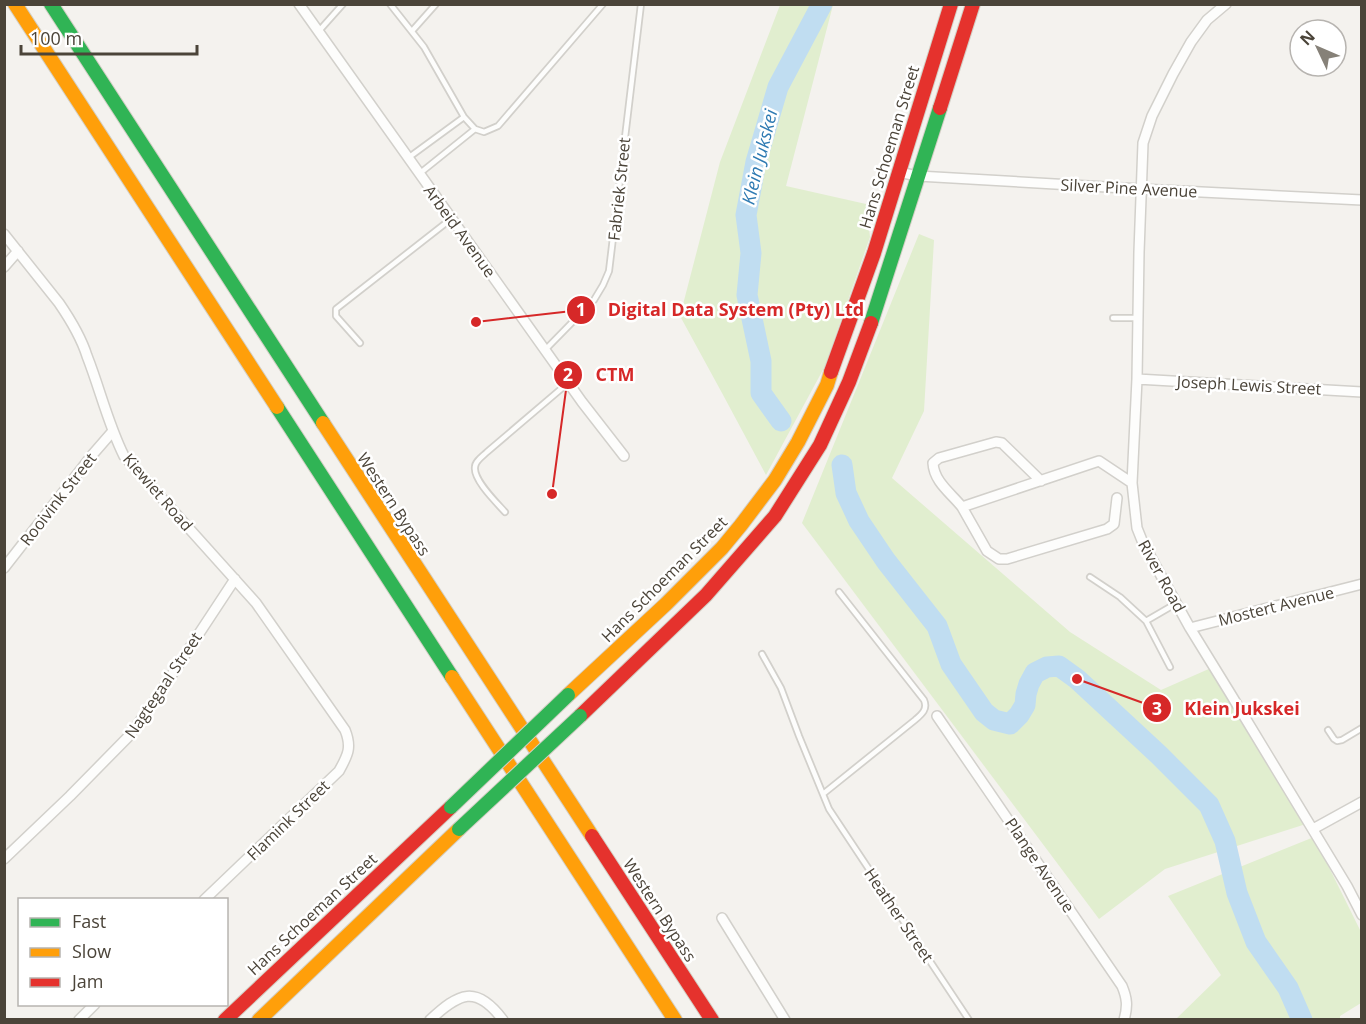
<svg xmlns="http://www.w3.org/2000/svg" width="1366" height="1024" font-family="'Open Sans',sans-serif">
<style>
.park{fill:#e1eecf}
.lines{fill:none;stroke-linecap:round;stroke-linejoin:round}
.river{stroke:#c0ddf1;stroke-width:21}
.lane-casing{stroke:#d2d0cb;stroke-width:8}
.street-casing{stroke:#d2d0cb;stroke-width:12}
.fast-casing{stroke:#d3cfc5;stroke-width:16}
.slow-casing{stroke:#d3cfc5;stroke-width:16}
.jam-casing{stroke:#d3cfc5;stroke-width:16}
.lane{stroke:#fdfdfc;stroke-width:4.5}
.street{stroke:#fdfdfc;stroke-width:9}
.fast{stroke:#30b455;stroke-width:14}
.slow{stroke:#ff9f0a;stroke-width:14}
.jam{stroke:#e5322d;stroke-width:14}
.fast-bridge-casing{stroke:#d3cfc5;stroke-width:16;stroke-linecap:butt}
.fast-bridge{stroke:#30b455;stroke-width:14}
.labels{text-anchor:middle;stroke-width:5;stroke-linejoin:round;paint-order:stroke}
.street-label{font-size:16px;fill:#4b4439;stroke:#fff}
.water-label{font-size:18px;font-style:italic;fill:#2e7ab2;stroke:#fff}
.leader{fill:none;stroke:#d62828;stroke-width:2}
.callout-dot{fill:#d62828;stroke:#fff;stroke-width:2}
.mark-label{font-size:18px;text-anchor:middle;font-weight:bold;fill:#fff}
.callout-label{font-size:18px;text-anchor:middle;font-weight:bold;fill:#d62828;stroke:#fff;stroke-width:5;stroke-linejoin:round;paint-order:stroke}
</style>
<rect width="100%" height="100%" fill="#f4f2ee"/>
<path class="park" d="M780,5h53l-47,181 80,18 4,33 -45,129 -59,109 -44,-82 -42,-77 40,-154z
M919,234l15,6 -10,171 -32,67 178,154 91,58 50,-22 95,156 -141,45 -66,50 -297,-396z
M1314,837l47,95v71l-21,13v3h-164l45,-44 -53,-79z"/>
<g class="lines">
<path class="river" d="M781,421l-20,-28v-32l-14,-66 4,-42 -5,-38 10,-53 22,-75 44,-83
M842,465l4,28 13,28 27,40 51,65 14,38 33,48 10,8 16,4 9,-9 6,-10 1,-11 3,-10 6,-11 12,-6 12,-1 18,13 82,76 50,50 16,36 12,52 19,49 32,46 14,32"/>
<defs>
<path id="lane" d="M390,4l34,43 40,70 11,12 9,3 14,-6 105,-122
M412,31l24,-27
M318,32l25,-28
M408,158l56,-41
M419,174l56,-45
M1113,318h26
M360,343l-24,-27v-7l115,-90
M545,350l49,-50 9,-15 6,-14 32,-267
M505,512c-8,-9 -32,-32 -30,-45 0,-6 8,-11 12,-15l81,-69
M1090,577l30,20 26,24 24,46
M1146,621l31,-18
M762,654l19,34 18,48 30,73 140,211
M1328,730l6,9 3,2 5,-1 20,-12
M823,794l92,-74c7,-6 13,-11 9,-20l-85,-108"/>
<path id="street" d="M299,4l283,398 42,54
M1226,4l-19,16 -16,22 -18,32 -21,42 -9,27 -4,109 -2,127 -5,104 5,45 6,15 47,85 40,65 117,193 15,29
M898,172l20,4 223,13 221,11
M4,234l55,69c11,16 22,34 28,53 13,33 21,68 37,100l132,147 89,127c7,17 3,25 -6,41l-135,129
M4,267l14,-16
M1137,379l225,13
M1041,481l-39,-38 -6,-1 -57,16 -6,5c1,19 18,30 29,44l137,-46 33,22
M962,507l25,44 12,8h8l100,-30 7,-5 3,-26
M4,568l89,-114 20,-23
M1190,628l172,-44
M937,716l185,270c5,12 6,20 2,34
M1313,829l49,-27
M4,859l66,-63 58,-59 24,-32 83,-126
M722,918l63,102
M79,1020l16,-16
M430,1020c29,-27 46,-36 73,0"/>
<path id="fast" d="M51,4l272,419
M871,323l69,-215
M277,407l175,270"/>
<path id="slow" d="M15,4l262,403
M323,423l269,413
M452,677l223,343
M568,695l98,-91 56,-56 19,-23 34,-45 23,-38 29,-57 4,-13
M259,1020l200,-191"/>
<path id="jam" d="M940,108l33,-104
M831,372l43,-119 77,-249
M580,716l126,-121 69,-79 45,-71 29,-63 22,-59
M592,836l120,184
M225,1020l226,-213"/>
</defs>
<use href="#lane" class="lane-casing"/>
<use href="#street" class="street-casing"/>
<use href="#fast" class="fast-casing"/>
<use href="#slow" class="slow-casing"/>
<use href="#jam" class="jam-casing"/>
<use href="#lane" class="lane"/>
<use href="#street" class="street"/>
<use href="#fast" class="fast"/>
<use href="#slow" class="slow"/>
<use href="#jam" class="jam"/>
<defs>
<path id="fast-bridge" d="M451,807l117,-112
M459,829l121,-113"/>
</defs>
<use href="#fast-bridge" class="fast-bridge-casing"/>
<use href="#fast-bridge" class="fast-bridge"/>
</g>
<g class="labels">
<g class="street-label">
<text transform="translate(889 147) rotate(-73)" y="6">Hans Schoeman Street</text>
<text transform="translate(1129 188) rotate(3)" y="6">Silver Pine Avenue</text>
<text transform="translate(619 189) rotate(-84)" y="6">Fabriek Street</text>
<text transform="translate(460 231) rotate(54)" y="6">Arbeid Avenue</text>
<text transform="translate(1249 385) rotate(3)" y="6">Joseph Lewis Street</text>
<text transform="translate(158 492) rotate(49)" y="6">Kiewiet Road</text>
<text transform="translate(58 499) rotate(-52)" y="6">Rooivink Street</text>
<text transform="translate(394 504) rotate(57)" y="6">Western Bypass</text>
<text transform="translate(1162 576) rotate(61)" y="6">River Road</text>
<text transform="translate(664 579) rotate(-45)" y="6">Hans Schoeman Street</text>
<text transform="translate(1276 606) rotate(-14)" y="6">Mostert Avenue</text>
<text transform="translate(163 685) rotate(-56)" y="6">Nagtegaal Street</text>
<text transform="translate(288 820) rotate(-44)" y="6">Flamink Street</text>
<text transform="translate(1040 865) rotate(56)" y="6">Plange Avenue</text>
<text transform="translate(660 910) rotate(57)" y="6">Western Bypass</text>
<text transform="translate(312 914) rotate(-43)" y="6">Hans Schoeman Street</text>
<text transform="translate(899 915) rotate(56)" y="6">Heather Street</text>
</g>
<g class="water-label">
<text transform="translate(760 157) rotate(-76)" y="6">Klein Jukskei</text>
</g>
</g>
<path class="leader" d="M476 322L581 310M552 494L568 375M1077 679L1157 708"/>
<g class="callout-dot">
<circle cx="476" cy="322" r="6"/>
<circle cx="552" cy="494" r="6"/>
<circle cx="1077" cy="679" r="6"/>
<circle cx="581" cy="310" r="15"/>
<circle cx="568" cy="375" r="15"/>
<circle cx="1157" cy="708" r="15"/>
</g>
<g class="mark-label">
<text x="581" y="316">1</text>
<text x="568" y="381">2</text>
<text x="1157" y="715">3</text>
</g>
<g class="callout-label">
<text x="736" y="316">Digital Data System (Pty) Ltd</text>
<text x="615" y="381">CTM</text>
<text x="1242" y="715">Klein Jukskei</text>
</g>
<rect width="1366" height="1024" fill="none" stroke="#4b4439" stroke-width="12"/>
<rect x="18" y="898" width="210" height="108" fill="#ffffff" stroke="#b7b4b0" stroke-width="1.5"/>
<rect x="30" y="918" width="30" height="9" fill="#30b455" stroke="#b7b4b0" stroke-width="1.5"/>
<text x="72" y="928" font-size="18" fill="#4b4439">Fast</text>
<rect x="30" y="948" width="30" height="9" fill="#ff9f0a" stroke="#b7b4b0" stroke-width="1.5"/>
<text x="72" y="958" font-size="18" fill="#4b4439">Slow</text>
<rect x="30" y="978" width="30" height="9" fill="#e5322d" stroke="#b7b4b0" stroke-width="1.5"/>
<text x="72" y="988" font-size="18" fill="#4b4439">Jam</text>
<g transform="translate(1318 48) rotate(314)"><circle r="28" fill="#ffffff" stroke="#b7b4b0" stroke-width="1.5"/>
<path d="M0-4.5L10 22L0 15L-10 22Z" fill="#868178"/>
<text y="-9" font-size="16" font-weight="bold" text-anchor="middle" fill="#4b4439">N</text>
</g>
<path d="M21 45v9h176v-9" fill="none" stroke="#4b4439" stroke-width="3"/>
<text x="30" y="45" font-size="18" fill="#4b4439" stroke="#ffffff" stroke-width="4.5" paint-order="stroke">100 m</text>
</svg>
